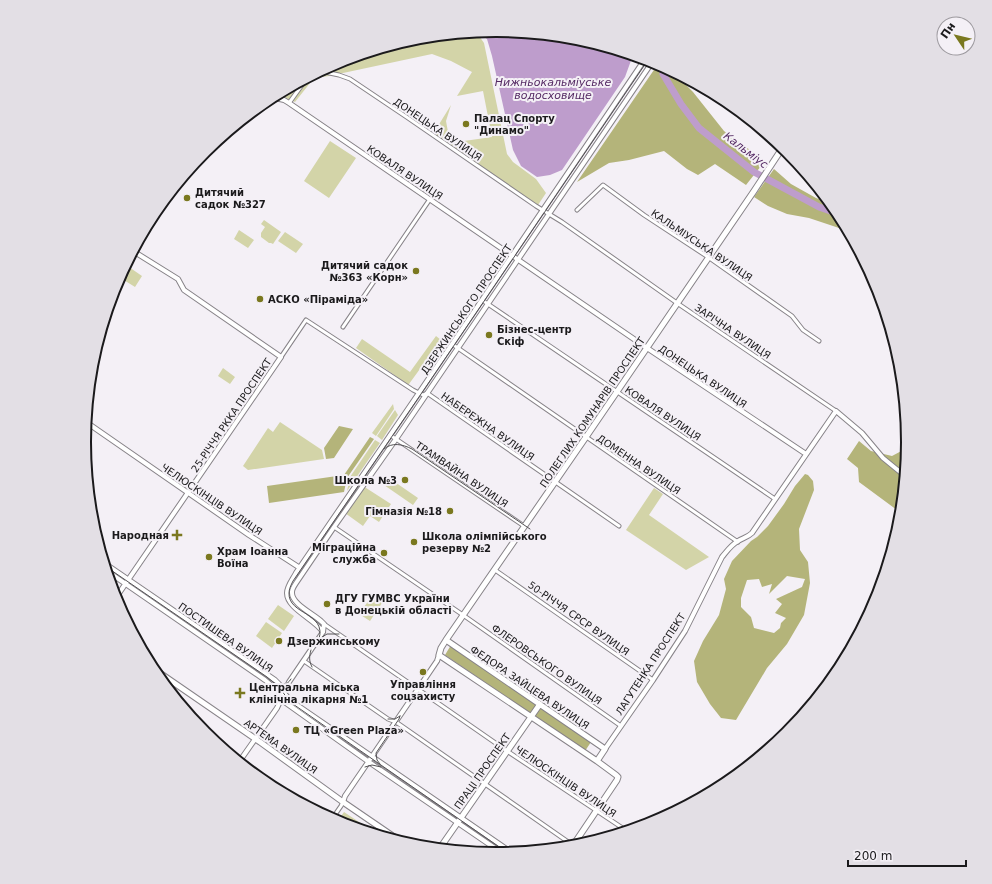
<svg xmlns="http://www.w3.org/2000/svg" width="992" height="884" font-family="'DejaVu Sans',sans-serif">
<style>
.green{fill:#d3d4a8}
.forest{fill:#b4b47a;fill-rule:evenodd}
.water{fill:#be9dcc}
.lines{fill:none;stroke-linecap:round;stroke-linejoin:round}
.river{stroke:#be9dcc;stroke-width:7}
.minor-casing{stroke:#878388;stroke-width:5}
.tertiary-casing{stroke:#878388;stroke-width:6}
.primary-casing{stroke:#878388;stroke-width:7}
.minor{stroke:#fff;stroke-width:3}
.tertiary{stroke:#fff;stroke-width:4}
.primary{stroke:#fff;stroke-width:5}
.tram{stroke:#545255;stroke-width:1}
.poi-dot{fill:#7a781f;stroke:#f4f0f6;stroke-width:1.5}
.labels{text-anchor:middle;stroke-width:4;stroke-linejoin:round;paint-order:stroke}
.poi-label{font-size:10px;font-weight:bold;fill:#1b1a1c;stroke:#f4f0f6;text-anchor:start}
.street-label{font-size:10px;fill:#1b1a1c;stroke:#f4f0f6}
.water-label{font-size:11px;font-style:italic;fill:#542963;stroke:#f4f0f6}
.rim{fill:none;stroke:#1b1a1c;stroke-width:2}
</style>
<rect width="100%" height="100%" fill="#f4f0f6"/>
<path class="green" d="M475,32l2,1 7,10 23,111 6,8 23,17 10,14 -8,12 -105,-71 18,-29 -5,16 4,22 42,-6 -9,-46 -26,5 15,-24 -21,-11 -19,-7 -103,22 -15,2 -19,24 -18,-8 62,-33 77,-23z
M330,141l26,17 -27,40 -25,-17z
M264,220l17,12 -8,12 -2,-1h-2l-8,-6v-4l4,-6 -4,-3z
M239,230l15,10 -6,8 -14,-9z
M285,232l18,12 -7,9 -18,-12z
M126,265l16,11 -7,11 -16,-10z
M436,336l5,4 -32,44h-2l-51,-36 6,-9 48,33z
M223,368l12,9 -5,7 -12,-8z
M393,404l1,5 -18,27 -4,-3z
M395,410l3,5 -16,25 -5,-4z
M280,422l42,28 2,9 -76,11 -5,-4 25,-38 5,4z
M375,440l5,3 -33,48 3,-14z
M389,478l29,20 -5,7 -29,-20z
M363,486l28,18 -12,18 -9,-6 -7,10 -18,-13z
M654,488l9,6 -14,21 60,42 -23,13 -60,-40z
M374,593l10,7 -14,21 -11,-7z
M278,605l16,11 -10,15 -16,-12z
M266,622l16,11 -10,15 -16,-12z
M344,812l33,22 -40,-12z"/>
<path class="forest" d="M658,64l14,7 21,21 31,39 41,30 -19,24 -31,-21 -17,11 -11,-6 -23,-18 -35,9 -20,3 -32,19z
M774,169l17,15 25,14 14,5 9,10 9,18 -39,-13 -22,-4 -19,-8 -14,-9z
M339,426l14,3 -19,29 -8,1 -2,-11z
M370,437l4,2 -27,39 -3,14 -75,11 -2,-17 77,-11z
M859,441l12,10 21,5 15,-8 -6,65 -42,-31 -1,-14 -11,-9z
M805,474l3,1 5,6 1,9 -15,39 1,21 8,12 2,21 -6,32 -17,29 -20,24 -31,52 -15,-2 -11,-14 -13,-22 -3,-21 9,-20 16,-26 7,-26 -2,-10 8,-18 19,-20 6,-4 11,-11 16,-22 11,-18zM787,576l18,3 -3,8 -26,12 6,5 -7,9 11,5 -5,5 -1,5 -6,5 -20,-5 -3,-11 -10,-10v-9l6,-18 12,-1 3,8 10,-3 -3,10z
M451,645l86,59 -7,9 -85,-58z
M541,707l50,35 -6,9 -50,-35z"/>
<path class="water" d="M496,30l81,8 56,17 -8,22 -63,93 -12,5 -13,2 -16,-11 -8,-16 -21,-94 -5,-17 -10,-7z"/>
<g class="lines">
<path class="river" d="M663,74l18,30 18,24 55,44 65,35 20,7"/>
<defs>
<path id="minor" d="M320,71l19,4 11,4 58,39 128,88 26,16 115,81 159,108
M289,103l18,-25
M577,210l26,-25 41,30 64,42 84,59 11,14 16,11
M482,300l293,199
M343,327l87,-128
M452,344l286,198
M281,357l25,-37 107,70 10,5 4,-2 192,133
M390,435l134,91
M334,527l129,88 158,111
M495,570l158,110
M324,624l183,127 120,80
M304,661l84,58 8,3 178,124
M332,819l9,-13 2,-4"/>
<path id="tertiary" d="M271,97l13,3 5,3 358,245 159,106
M86,422l163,113 51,33
M104,563l171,117 4,4 5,9 7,8 220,151
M107,571l158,109 12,10 9,13 83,59 133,91
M115,599l166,-242 -97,-67 -6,-11 -45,-28
M323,632c-8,-13 -36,-23 -36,-39 0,-7 6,-14 9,-20l123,-180 226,-334
M605,749l48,-69 32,-49 37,-74c5,-6 9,-12 16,-16 5,-3 10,-4 14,-8l84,-122 26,22 21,25 22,18
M239,762l38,-54 12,-26 34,-50 1,-8 -2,-2c-8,-8 -31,-18 -30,-30 0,-3 2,-6 4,-9l38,-56 62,-88 257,-378
M343,802l2,-6 73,-107 19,-28 2,-6"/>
<path id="primary" d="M446,640l159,109 -8,12 19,14 2,2 -1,3 -45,67
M151,667l109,75 83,60 57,39
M597,761l-158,-106 2,-7 5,-8 140,-203 168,-246 29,-44
M440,848l100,-144"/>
</defs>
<use href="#minor" class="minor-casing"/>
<use href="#tertiary" class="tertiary-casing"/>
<use href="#primary" class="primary-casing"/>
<use href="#minor" class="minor"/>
<use href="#tertiary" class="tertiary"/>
<use href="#primary" class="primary"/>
<path class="tram" d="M384,449c8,-7 18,-5 28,0l118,80
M105,566l162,111 12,10 11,15 218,151
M319,639c8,-27 -31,-24 -30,-46 0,-4 2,-8 4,-12l128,-187 227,-334
M319,639l8,-5h12
M311,650c-2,7 -2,11 1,17
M274,683c7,2 13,3 17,-4
M388,719h7l5,-3
M380,764l-3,-4 -1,-7 23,-34 1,-3
M365,767l7,-2 9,2"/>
</g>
<g class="poi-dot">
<circle cx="466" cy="124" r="4"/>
<circle cx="187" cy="198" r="4"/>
<circle cx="416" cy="271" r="4"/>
<circle cx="260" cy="299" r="4"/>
<circle cx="489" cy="335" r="4"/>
<circle cx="405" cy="480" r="4"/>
<circle cx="450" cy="511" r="4"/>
<path d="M175 529h4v4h4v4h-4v4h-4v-4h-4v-4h4z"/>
<circle cx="414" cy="542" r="4"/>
<circle cx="384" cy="553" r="4"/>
<circle cx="209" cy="557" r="4"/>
<circle cx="327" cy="604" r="4"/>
<circle cx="279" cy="641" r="4"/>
<circle cx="423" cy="672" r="4"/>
<path d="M238 687h4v4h4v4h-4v4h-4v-4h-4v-4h4z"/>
<circle cx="296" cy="730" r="4"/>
</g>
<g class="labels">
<g class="poi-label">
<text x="474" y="122">Палац Спорту<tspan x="474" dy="12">"Динамо"</tspan></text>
<text x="195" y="196">Дитячий<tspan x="195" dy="12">садок №327</tspan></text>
<text x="408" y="269" text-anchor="end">Дитячий садок<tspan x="408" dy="12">№363 «Корн»</tspan></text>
<text x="268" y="303">АСКО «Піраміда»</text>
<text x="497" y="333">Бізнес-центр<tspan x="497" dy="12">Скіф</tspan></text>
<text x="397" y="484" text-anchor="end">Школа №3</text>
<text x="442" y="515" text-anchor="end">Гімназія №18</text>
<text x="169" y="539" text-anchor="end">Народная</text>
<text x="422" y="540">Школа олімпійського<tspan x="422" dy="12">резерву №2</tspan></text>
<text x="376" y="551" text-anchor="end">Міграційна<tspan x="376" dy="12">служба</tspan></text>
<text x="217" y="555">Храм Іоанна<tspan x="217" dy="12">Воїна</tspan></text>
<text x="335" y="602">ДГУ ГУМВС України<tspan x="335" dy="12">в Донецькій області</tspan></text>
<text x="287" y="645">Дзержинському</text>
<text x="423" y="688" text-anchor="middle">Управління<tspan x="423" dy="12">соцзахисту</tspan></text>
<text x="249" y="691">Центральна міська<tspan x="249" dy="12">клінічна лікарня №1</tspan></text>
<text x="304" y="734">ТЦ «Green Plaza»</text>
</g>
<g class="street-label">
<text transform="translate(438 129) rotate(34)" y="4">ДОНЕЦЬКА ВУЛИЦЯ</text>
<text transform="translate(405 172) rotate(34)" y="4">КОВАЛЯ ВУЛИЦЯ</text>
<text transform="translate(702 245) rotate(34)" y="4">КАЛЬМІУСЬКА ВУЛИЦЯ</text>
<text transform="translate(466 309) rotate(-56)" y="4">ДЗЕРЖИНСЬКОГО ПРОСПЕКТ</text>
<text transform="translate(733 331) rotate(34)" y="4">ЗАРІЧНА ВУЛИЦЯ</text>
<text transform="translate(703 376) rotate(34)" y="4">ДОНЕЦЬКА ВУЛИЦЯ</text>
<text transform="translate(592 412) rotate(-56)" y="4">ПОЛЕГЛИХ КОМУНАРІВ ПРОСПЕКТ</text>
<text transform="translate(663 413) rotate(34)" y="4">КОВАЛЯ ВУЛИЦЯ</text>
<text transform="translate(231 415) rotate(-56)" y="4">25-РІЧЧЯ РККА ПРОСПЕКТ</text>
<text transform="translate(488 426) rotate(35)" y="4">НАБЕРЕЖНА ВУЛИЦЯ</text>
<text transform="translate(639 464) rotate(34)" y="4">ДОМЕННА ВУЛИЦЯ</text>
<text transform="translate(462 474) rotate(34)" y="4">ТРАМВАЙНА ВУЛИЦЯ</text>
<text transform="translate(212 499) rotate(34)" y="4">ЧЕЛЮСКІНЦІВ ВУЛИЦЯ</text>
<text transform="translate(579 618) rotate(35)" y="4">50-РІЧЧЯ СРСР ВУЛИЦЯ</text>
<text transform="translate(226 637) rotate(35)" y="4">ПОСТИШЕВА ВУЛИЦЯ</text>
<text transform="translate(547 664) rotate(35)" y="4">ФЛЕРОВСЬКОГО ВУЛИЦЯ</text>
<text transform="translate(650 664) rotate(-57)" y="4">ЛАГУТЕНКА ПРОСПЕКТ</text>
<text transform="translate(530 687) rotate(34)" y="4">ФЕДОРА ЗАЙЦЕВА ВУЛИЦЯ</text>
<text transform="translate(281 746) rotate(35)" y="4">АРТЕМА ВУЛИЦЯ</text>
<text transform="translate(482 771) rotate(-55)" y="4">ПРАЦІ ПРОСПЕКТ</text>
<text transform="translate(566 781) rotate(34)" y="4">ЧЕЛЮСКІНЦІВ ВУЛИЦЯ</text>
</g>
<g class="water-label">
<text x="553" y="86">Нижньокальміуське<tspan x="553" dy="13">водосховище</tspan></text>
<text transform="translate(746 150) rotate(37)" y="4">Кальміус</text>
</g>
</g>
<path d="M0 0H992V884H0ZM91 442a405 405 0 1 1 810 0a405 405 0 1 1-810 0Z" fill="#e3dfe5" fill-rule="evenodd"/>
<path class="rim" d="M91 442a405 405 0 1 1 810 0a405 405 0 1 1-810 0Z"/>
<g transform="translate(956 36) rotate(305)"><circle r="19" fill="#f4f0f6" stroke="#9d9a9f"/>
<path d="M0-3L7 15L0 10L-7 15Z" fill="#7a781f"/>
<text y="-6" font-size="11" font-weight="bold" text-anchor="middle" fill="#1b1a1c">Пн</text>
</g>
<path d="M848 860v6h118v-6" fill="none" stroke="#1b1a1c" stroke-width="2"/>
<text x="854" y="860" font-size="12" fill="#1b1a1c" stroke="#f4f0f6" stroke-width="3" paint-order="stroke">200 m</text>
</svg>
